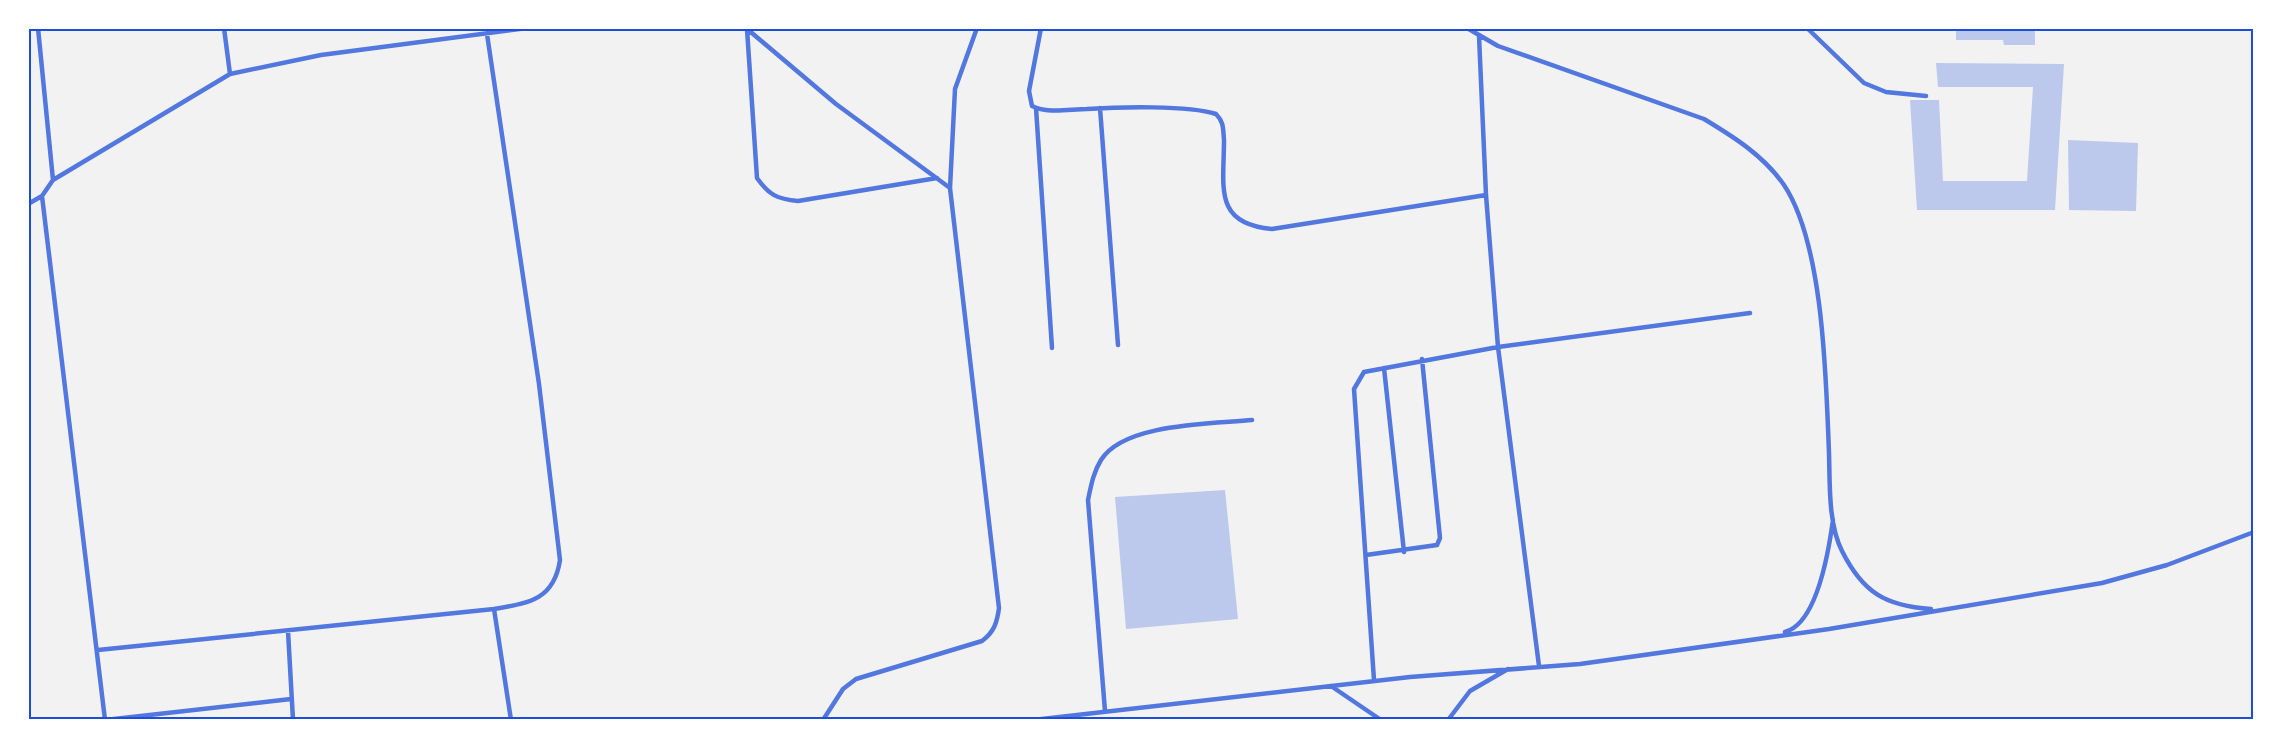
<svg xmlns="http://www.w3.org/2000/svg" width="2282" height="748" font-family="Cabin,sans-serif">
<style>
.building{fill:#bdc9ec}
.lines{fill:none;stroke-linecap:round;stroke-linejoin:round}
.service{stroke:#5277de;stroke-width:4.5}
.neatline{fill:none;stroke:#1d4ed8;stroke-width:2}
</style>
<rect width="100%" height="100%" fill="#f2f2f2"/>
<path class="building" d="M1956,28h79v17h-31l-1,-5h-47z
M1936,63l128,1 -9,146h-138l-7,-110h29l4,81h84l6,-94h-95z
M2068,140l70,3 -2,68 -67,-1z
M1225,490l13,129 -112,10 -11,-132z"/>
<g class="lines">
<path class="service" d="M224,28l6,46
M746,28l90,76 114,84
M1041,28l-12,63 3,15c16,8 38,3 55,3 31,-2 101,-4 129,5 8,8 7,15 8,26 0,47 -11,84 48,89l214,-34
M1467,28l31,18 206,73c30,18 60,37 80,66 40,60 42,196 45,268 1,31 -1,70 13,98 21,42 44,55 89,58
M1807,28l57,55 22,9 40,4
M747,29l10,149c12,17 20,21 41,23l139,-23
M1479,36l7,159 12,152 41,319
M1036,108l16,240
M1100,108l18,237
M53,180l177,-106 91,-19 206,-27
M42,196l63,524
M28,204l14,-8 11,-16 -15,-152
M1384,368l20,184
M1366,555l71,-10 3,-7 -18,-179
M494,609l17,111
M288,631l5,89
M1785,632c33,-9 44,-83 48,-112
M98,650l396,-41c35,-6 60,-9 66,-49l-21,-176 -52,-350
M1374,680l-20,-291 10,-17 134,-25 252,-34
M1331,686l50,34
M1105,711l-17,-211c3,-14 5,-27 13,-40 23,-37 111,-36 151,-40
M105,720l186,-21
M823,720l20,-31 13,-10 126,-38c12,-9 15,-18 17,-33l-49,-420 5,-99 22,-61
M1033,720l377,-43 170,-13 249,-35 273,-46 65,-18 87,-33
M1448,720l22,-29 38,-22"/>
</g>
<rect width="2282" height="748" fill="none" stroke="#ffffff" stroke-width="60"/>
<rect x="30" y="30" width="2222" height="688" class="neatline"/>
</svg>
